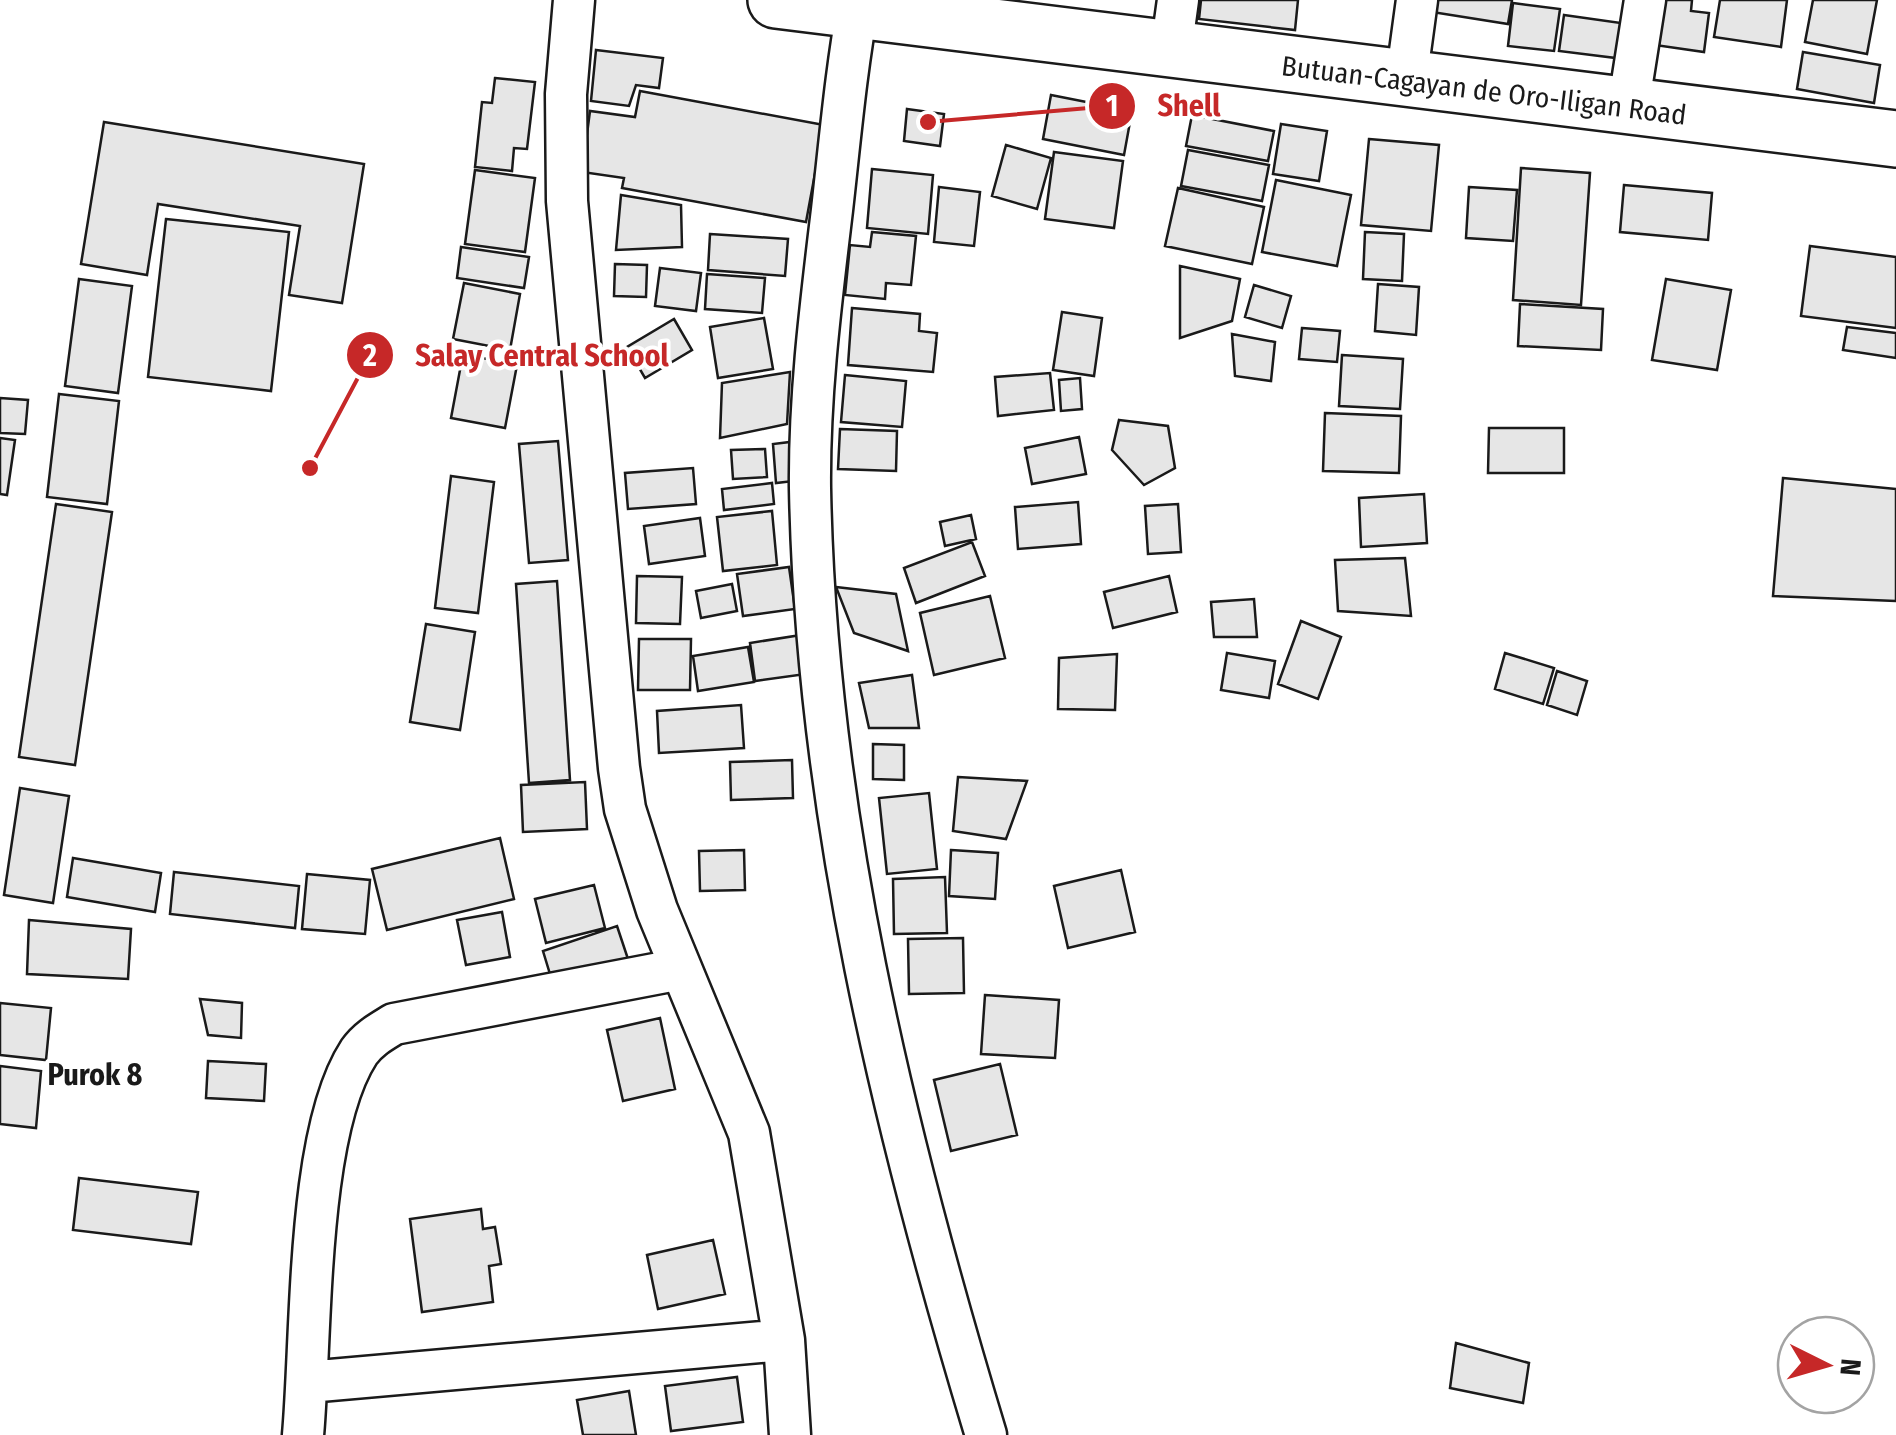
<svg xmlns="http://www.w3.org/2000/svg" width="1896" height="1435" font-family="'Fira Sans Condensed',sans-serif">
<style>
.building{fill:#e6e6e6;stroke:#1a1a1a;stroke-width:2.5}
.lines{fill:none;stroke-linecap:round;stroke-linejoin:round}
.minor-casing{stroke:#1a1a1a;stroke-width:45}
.highway-casing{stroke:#1a1a1a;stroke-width:60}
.minor{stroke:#fff;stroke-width:40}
.highway{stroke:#fff;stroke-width:55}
.labels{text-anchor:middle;stroke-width:8;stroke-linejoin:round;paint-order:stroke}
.street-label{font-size:28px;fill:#1a1a1a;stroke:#fff}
.neighbourhood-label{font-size:30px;font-weight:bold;fill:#1a1a1a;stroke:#fff}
.leader{fill:none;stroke:#c62828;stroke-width:4}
.callout-dot{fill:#c62828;stroke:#fff;stroke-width:4}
.mark-label{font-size:30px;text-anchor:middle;font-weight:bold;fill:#fff}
.callout-label{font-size:30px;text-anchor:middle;font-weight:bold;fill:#c62828;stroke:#fff;stroke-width:8;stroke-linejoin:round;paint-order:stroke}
</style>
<rect width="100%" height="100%" fill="#fff"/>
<path class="building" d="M1201,0h97l-3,30 -96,-11z
M1434,0h78l-4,24 -76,-12z
M1662,0h30l-1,11 18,2 -5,39 -49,-7z
M1720,0h67l-6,47 -67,-10z
M1813,0h64l-10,54 -62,-12z
M1513,3l47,6 -6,42 -46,-5z
M1564,15l64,9 -4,35 -65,-8z
M596,50l67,8 -4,30 -23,-3 -7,21 -38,-5z
M1803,52l77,13 -6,38 -77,-14z
M495,78l40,4 -8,67 -13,-1 -2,23 -37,-4 7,-65 10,1z
M640,91l184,34 -18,97 -184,-34 2,-10 -42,-6 8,-61 45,6z
M1051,95l81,16 -8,44 -81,-16z
M907,109l37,5 -4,32 -36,-5z
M1192,115l82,16 -6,30 -82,-15z
M104,122l260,42 -22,139 -53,-8 11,-69 -142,-22 -11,71 -66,-11z
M1281,124l46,7 -8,50 -46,-7z
M1369,139l70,6 -8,86 -70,-6z
M1006,145l45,13 -14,51 -45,-13z
M1188,150l81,15 -7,36 -81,-15z
M1054,152l69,9 -9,67 -69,-9z
M1521,168l69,5 -9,132 -68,-5z
M872,169l61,6 -5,59 -61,-6z
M475,170l60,8 -10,74 -60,-8z
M1276,180l75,15 -14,71 -75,-14z
M1624,185l88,8 -4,47 -88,-8z
M939,187l41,5 -6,54 -40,-4z
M1469,187l48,3 -4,51 -47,-3z
M1178,188l86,19 -12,57 -87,-18z
M621,195l60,10 1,42 -66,3z
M166,219l123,13 -18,159 -123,-14z
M872,232l44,4 -5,49 -25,-2 -1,16 -40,-4 5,-50 20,2z
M1365,232l39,2 -2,47 -39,-2z
M710,234l78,5 -3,37 -77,-6z
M1810,246l86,11v71l-95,-12z
M461,247l68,10 -5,31 -67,-10z
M615,264l32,1 -1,32 -32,-1z
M1180,266l60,13 -8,42 -52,17z
M660,268l41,5 -5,38 -41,-5z
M707,274l58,4 -3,35 -57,-4z
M79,279l53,7 -14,107 -53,-7z
M1666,279l65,11 -14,80 -65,-10z
M464,283l56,11 -10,56 -57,-11z
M1378,284l41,3 -3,48 -41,-4z
M1254,285l37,11 -9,32 -37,-11z
M1520,304l83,5 -2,41 -83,-4z
M852,308l68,6 -1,17 18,2 -4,39 -85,-7z
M1062,312l40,6 -8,58 -41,-6z
M764,318l9,51 -55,9 -8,-51z
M674,319l18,31 -47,28 -18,-31z
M1847,327l49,6v25l-53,-8z
M1302,328l38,3 -3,31 -38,-3z
M1232,334l43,8 -4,39 -36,-5z
M463,354l54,11 -12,63 -54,-10z
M1342,355l61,4 -3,50 -61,-3z
M790,372l-3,52 -67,14 2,-55z
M1050,373l4,37 -56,6 -3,-39z
M845,375l61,6 -4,46 -61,-5z
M1080,378l2,31 -21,2 -2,-31z
M59,394l60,7 -12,103 -60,-7z
M0,398l28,2 -3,34 -25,-1z
M1325,413l76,3 -2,57 -76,-2z
M1119,420l49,6 7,42 -31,17 -32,-35z
M1489,428h75v45h-76z
M840,429l57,2 -1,40 -58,-2z
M1079,437l7,37 -54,10 -7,-36z
M0,438l15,2 -8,55 -7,-1z
M558,441l10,119 -39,3 -10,-119z
M790,442l4,39 -18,2 -3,-39z
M765,449l2,28 -34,2 -2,-29z
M693,468l3,36 -68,5 -3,-36z
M451,476l43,6 -16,131 -43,-5z
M1783,478l113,11v112l-123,-5z
M772,483l2,21 -50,6 -2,-21z
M1424,494l3,49 -66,4 -2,-49z
M1078,502l3,42 -63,5 -3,-42z
M56,504l56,8 -37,253 -56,-8z
M1178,504l3,48 -33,2 -3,-48z
M772,511l5,54 -54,6 -6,-54z
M971,515l5,24 -31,7 -5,-24z
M700,518l5,38 -56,8 -5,-38z
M972,542l13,34 -69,27 -12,-35z
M1405,558l6,58 -73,-5 -3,-51z
M789,567l6,42 -52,7 -6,-42z
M637,576l45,1 -2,47 -44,-1z
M1169,576l8,36 -64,16 -9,-36z
M557,581l13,199 -41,3 -13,-199z
M732,584l5,27 -36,7 -5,-27z
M836,587l60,7 12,57 -54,-18z
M990,596l15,62 -71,17 -14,-62z
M1254,599l3,38h-43l-3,-35z
M1301,621l40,16 -23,62 -40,-15z
M426,624l49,8 -15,98 -50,-8z
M801,635l5,39 -51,7 -5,-38z
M639,639h52l-1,51h-52z
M748,647l6,35 -56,9 -5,-35z
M1227,653l48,8 -6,37 -48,-8z
M1505,653l49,15 -11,36 -48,-15z
M1117,654l-2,56 -57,-1 1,-51z
M1557,671l30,10 -10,34 -30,-10z
M912,675l7,53h-50l-10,-45z
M741,705l3,43 -85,5 -2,-42z
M873,744l31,1v35l-31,-1z
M792,760l1,38 -62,2 -1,-38z
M958,777l69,4 -21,58 -53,-8z
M585,782l2,47 -64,3 -2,-47z
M20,788l49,8 -16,107 -49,-8z
M929,793l8,76 -50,5 -8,-76z
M500,838l14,61 -127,31 -15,-61z
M744,850l1,40 -45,1 -1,-40z
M951,850l47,3 -3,46 -46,-3z
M73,858l88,15 -6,39 -88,-15z
M1121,870l14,62 -67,16 -14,-62z
M174,872l125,14 -4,42 -125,-14z
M307,874l63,6 -5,54 -63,-5z
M945,877l2,56 -53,1 -1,-55z
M594,885l11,43 -59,15 -11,-44z
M502,912l8,45 -44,8 -9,-45z
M29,920l102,9 -3,50 -101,-5z
M617,926l11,33 -75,25 -10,-33z
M963,938l1,55 -55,1 -1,-55z
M985,995l74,5 -4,58 -74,-4z
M200,999l42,4 -1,35 -33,-3z
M0,1003l51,5 -5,52 -46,-5z
M660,1018l15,71 -52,12 -16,-71z
M208,1061l58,3 -2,37 -58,-3z
M1000,1064l17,71 -66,16 -17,-71z
M0,1066l41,5 -5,57 -36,-4z
M79,1178l119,14 -7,52 -118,-14z
M481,1209l2,20 12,-2 6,37 -12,2 4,36 -71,10 -12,-93z
M713,1240l12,54 -67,15 -11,-54z
M1456,1343l73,20 -6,40 -73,-15z
M737,1377l6,45 -72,9 -6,-45z
M629,1391l7,44h-53l-6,-35z"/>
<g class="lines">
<defs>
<path id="minor" d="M574,0l-8,94 1,107 52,567 6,41 32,101 92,223 35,207 6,95
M859,0c-13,69 -19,140 -27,210 -11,92 -23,185 -22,278 6,323 83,640 176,947
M1171,51l7,-51
M1406,81l11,-81
M1628,108l17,-108
M308,1382l476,-42
M303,1435c9,-100 3,-302 56,-383 9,-13 22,-20 35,-28l287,-55"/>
<path id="highway" d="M776,0l1120,139"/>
</defs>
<use href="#minor" class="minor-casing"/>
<use href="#highway" class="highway-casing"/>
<use href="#minor" class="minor"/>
<use href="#highway" class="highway"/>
</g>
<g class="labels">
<g class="street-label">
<text transform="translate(1484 90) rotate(7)" y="10">Butuan-Cagayan de Oro-Iligan Road</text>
</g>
<g class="neighbourhood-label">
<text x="95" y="1085">Purok 8</text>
</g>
</g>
<path class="leader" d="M928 122L1112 106M310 468L370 355"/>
<g class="callout-dot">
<circle cx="928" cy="122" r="10"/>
<circle cx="310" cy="468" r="10"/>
<circle cx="1112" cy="106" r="25"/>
<circle cx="370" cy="355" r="25"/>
</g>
<g class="mark-label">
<text x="1112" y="116">1</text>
<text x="370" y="366">2</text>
</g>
<g class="callout-label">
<text x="1189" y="116">Shell</text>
<text x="542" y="366">Salay Central School</text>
</g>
<g transform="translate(1826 1365) rotate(95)"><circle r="48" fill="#ffffff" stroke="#a3a3a3" stroke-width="2.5"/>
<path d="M0-8L18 38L0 25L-18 38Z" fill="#c62828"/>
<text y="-15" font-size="28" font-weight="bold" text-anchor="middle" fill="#1a1a1a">N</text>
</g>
</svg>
